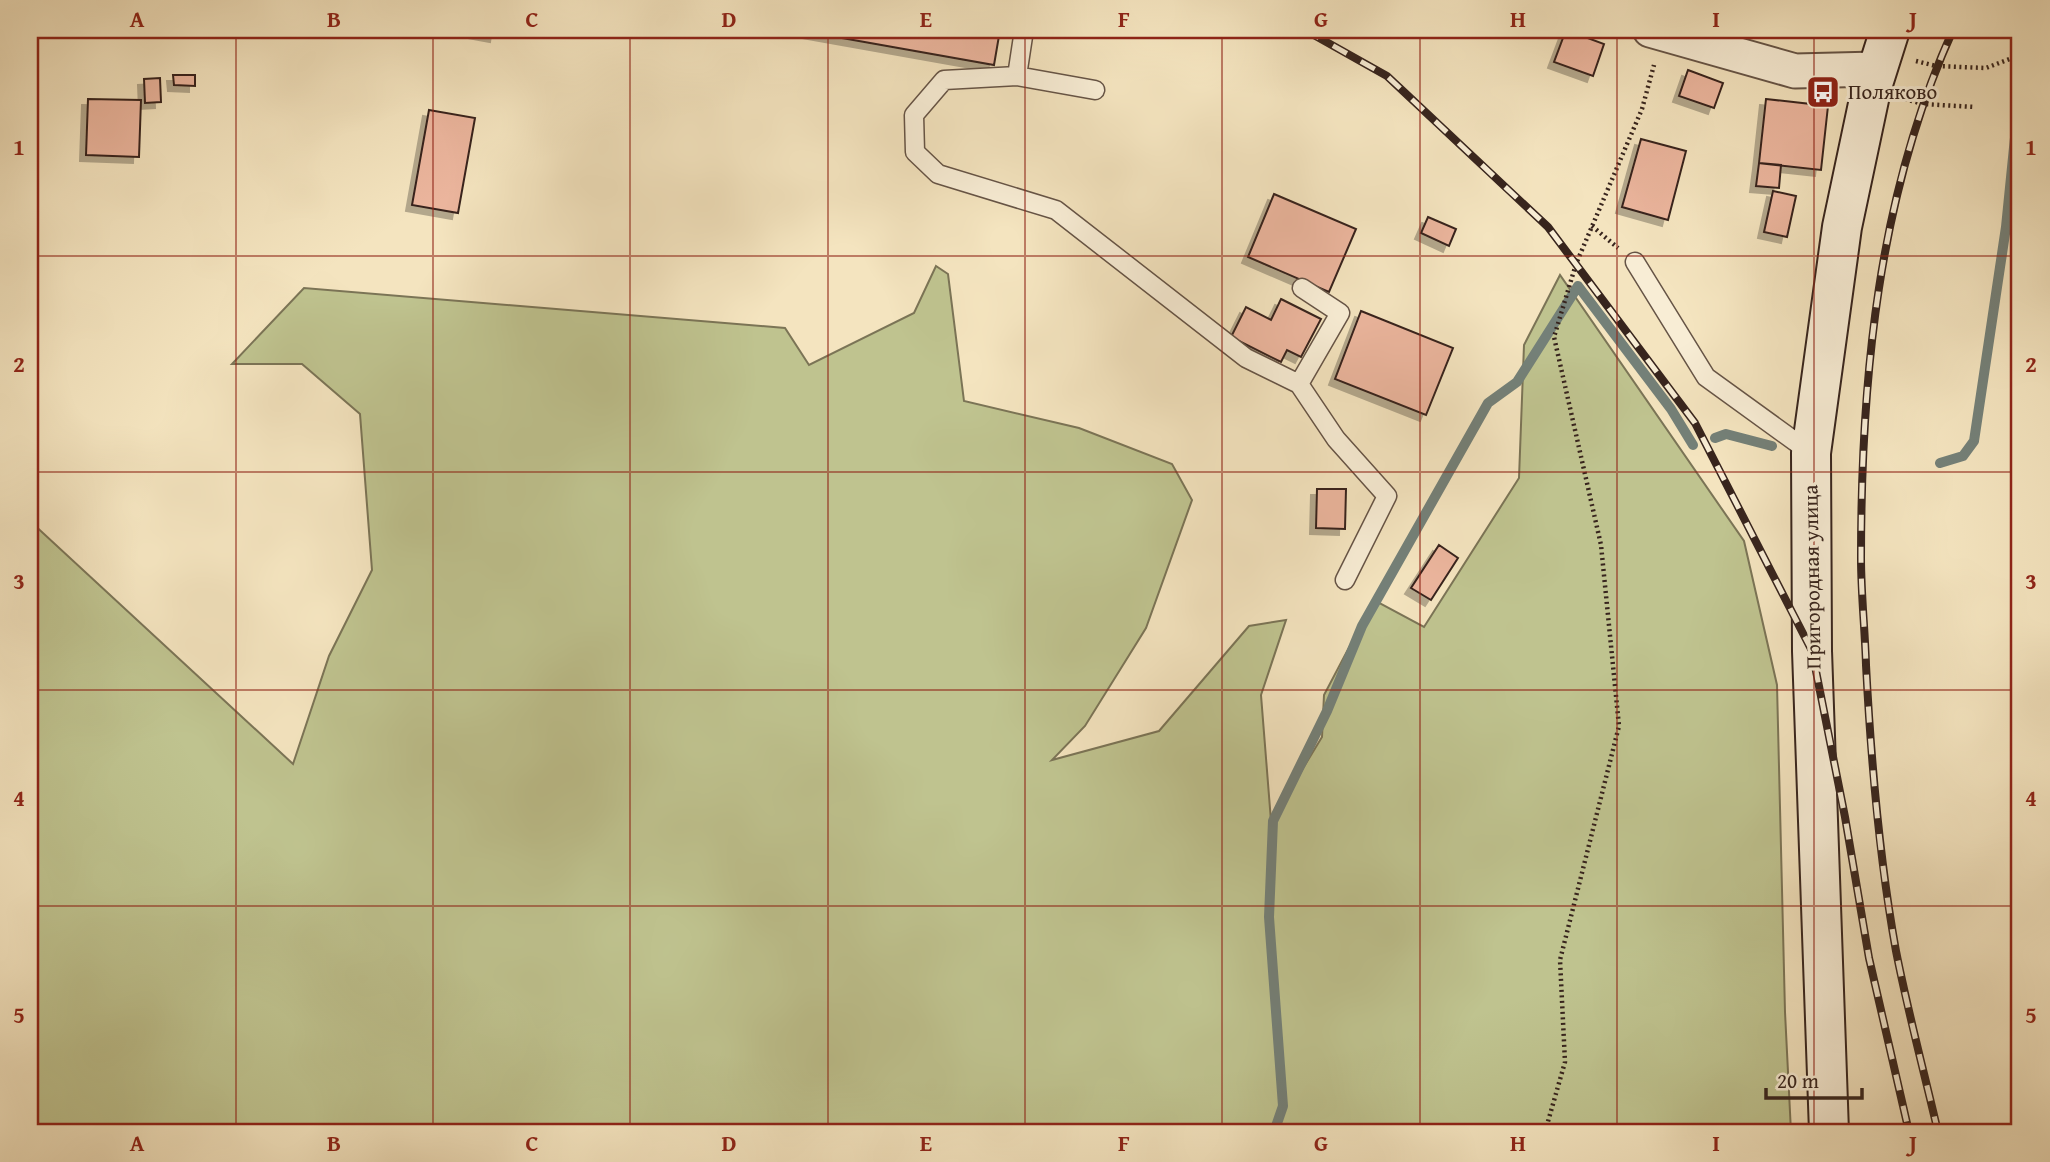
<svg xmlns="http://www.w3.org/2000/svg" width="2050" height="1162" font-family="'Gentium Book Plus',serif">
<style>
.green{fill:#bfc38f;stroke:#7b7456;stroke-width:2}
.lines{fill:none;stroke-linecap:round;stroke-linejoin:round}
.stream{stroke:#748078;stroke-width:10}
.building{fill:#ebb59d;stroke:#37241d;stroke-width:2;filter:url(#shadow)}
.lane-casing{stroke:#665446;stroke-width:21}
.street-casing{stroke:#665446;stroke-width:37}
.secondary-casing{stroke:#37241d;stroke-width:42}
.path{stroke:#37241d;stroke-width:4.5;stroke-dasharray:2 3.5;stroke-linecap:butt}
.lane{stroke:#f8edd5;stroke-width:18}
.street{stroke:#f8edd5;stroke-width:33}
.secondary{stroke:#f8edd5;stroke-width:38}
.rail-casing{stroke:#37241d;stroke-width:8}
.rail{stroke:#f8edd5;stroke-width:5;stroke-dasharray:16;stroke-linecap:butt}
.grid{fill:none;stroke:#8f2418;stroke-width:2;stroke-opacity:0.55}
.labels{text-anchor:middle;stroke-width:6;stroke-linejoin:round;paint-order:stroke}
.poi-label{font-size:21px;fill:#37241d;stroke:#f8edd5;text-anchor:start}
.street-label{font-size:21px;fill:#37241d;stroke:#f8edd5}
.neatline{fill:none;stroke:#8f2418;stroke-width:2.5}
.grid-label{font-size:23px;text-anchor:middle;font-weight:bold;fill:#8f2418}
</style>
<defs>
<filter id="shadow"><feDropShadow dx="-6" dy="6" stdDeviation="0" flood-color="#0004"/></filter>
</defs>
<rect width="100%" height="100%" fill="#f4e4bf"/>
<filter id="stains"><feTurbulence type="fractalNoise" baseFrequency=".00286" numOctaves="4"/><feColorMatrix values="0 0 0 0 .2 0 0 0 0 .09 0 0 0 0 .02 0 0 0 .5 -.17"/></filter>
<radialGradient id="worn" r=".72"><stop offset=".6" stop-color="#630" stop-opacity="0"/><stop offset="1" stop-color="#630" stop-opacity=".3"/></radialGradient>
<path class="green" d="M936,266l12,8 16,127 115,27 93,36 20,36 -46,128 -61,98 -33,34 107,-29 90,-105 37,-6 -25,75 10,126 51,-84 2,-42 50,-95 50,27 95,-149 5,-133 36,-70 184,266 33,144 8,327 6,120h-1761v-611l263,243 36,-108 43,-86 -12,-156 -58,-50h-70l72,-76 481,40 24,37 105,-52z"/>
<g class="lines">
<path class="stream" d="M1715,438l11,-4 46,12
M1940,463l23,-7 11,-15 32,-214 14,-139
M1274,1132l9,-26 -14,-189 4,-96 54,-110 35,-85 126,-223 29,-21 61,-96 93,123 22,36"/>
</g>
<path class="building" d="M463,30h34l-1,6z
M797,30h203l-6,35z
M1566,30l38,14 -11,32 -39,-14z
M1688,70l35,13 -9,25 -35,-12z
M173,75h22v11l-21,-1z
M160,78l1,24 -16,1 -1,-24z
M88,99l53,1 -2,57 -53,-2z
M1766,99l62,7 -7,64 -62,-7z
M429,110l46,8 -17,95 -46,-8z
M1641,139l45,12 -18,69 -46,-13z
M1759,163l22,2 -2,23 -23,-2z
M1773,191l23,5 -9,41 -23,-5z
M1274,194l82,35 -27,63 -81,-35z
M1428,217l28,12 -7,17 -28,-13z
M1281,299l40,20 -20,38 -14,-7 -6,12 -50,-25 15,-30 25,13z
M1361,311l92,37 -27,67 -91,-36z
M1317,489h29l-1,40 -29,-1z
M1439,545l19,13 -27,42 -20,-12z"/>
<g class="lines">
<defs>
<path id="lane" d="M1024,30l-7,46 -73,4 -30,35 1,37 23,22 118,36 190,148 53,26 37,55 51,57 -42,84
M1017,76l78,14
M1635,262l71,115 105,76
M1299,384l41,-71 -38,-25"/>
<path id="street" d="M1650,30l145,41 81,-2"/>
<path id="secondary" d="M1829,1132l-17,-481 -1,-198 31,-226 29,-137 19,-60"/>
</defs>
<use href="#lane" class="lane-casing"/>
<use href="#street" class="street-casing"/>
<use href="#secondary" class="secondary-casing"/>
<path class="path" d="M1916,61l20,5 50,2 34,-13
M1905,99l18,5 52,3
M1592,226l26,22
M1545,1132l20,-70 -5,-102 59,-234 -18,-181 -47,-208 22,-73 66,-155 12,-44"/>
<use href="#lane" class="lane"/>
<use href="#street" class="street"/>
<use href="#secondary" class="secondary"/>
<defs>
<path id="rail" d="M1305,30l82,46 161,151 147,196 117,228 33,166 24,141 40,174
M1938,1132c-14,-60 -30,-120 -42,-181 -17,-94 -25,-190 -30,-286 -1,-35 -5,-71 -5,-107 0,-179 17,-363 92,-528"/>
</defs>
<use href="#rail" class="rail-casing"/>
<use href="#rail" class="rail"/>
</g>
<path class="grid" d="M236,30v1102M433,30v1102M630,30v1102M828,30v1102M1025,30v1102M1222,30v1102M1420,30v1102M1617,30v1102M1814,30v1102M30,256h1990M30,472h1990M30,690h1990M30,906h1990"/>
<defs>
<symbol id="bus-square" viewBox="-11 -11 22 22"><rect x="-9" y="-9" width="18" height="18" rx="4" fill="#8f2418" stroke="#f8edd5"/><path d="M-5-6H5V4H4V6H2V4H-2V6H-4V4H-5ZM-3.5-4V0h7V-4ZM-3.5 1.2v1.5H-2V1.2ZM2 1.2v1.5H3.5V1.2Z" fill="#fff"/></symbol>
</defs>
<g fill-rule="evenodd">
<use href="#bus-square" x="1804" y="73" width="38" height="38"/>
</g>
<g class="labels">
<g class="poi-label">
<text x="1848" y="99">Поляково</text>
</g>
<g class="street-label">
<text transform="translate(1812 577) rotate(-91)" y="7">Пригородная улица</text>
</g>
</g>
<rect width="2050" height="1162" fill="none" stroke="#f4e4bf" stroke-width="77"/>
<path d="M1766 1088v10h96v-10" fill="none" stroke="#37241d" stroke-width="3.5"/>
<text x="1777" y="1088" font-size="21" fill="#37241d" stroke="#f8edd5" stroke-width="5" paint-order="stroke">20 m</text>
<rect x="38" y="38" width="1973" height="1086" class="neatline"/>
<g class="grid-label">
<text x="137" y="27">A</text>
<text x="334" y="27">B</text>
<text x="532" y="27">C</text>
<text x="729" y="27">D</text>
<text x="926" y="27">E</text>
<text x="1124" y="27">F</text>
<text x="1321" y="27">G</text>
<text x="1518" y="27">H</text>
<text x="1716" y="27">I</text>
<text x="1913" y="27">J</text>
<text x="19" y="155">1</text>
<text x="2031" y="155">1</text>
<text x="19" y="372">2</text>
<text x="2031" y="372">2</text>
<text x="19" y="589">3</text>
<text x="2031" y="589">3</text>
<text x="19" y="806">4</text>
<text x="2031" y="806">4</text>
<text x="19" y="1023">5</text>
<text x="2031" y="1023">5</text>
<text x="137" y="1151">A</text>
<text x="334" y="1151">B</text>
<text x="532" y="1151">C</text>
<text x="729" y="1151">D</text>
<text x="926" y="1151">E</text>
<text x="1124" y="1151">F</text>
<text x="1321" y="1151">G</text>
<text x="1518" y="1151">H</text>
<text x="1716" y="1151">I</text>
<text x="1913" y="1151">J</text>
</g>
<rect width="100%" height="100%" filter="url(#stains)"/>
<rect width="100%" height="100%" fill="url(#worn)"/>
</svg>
